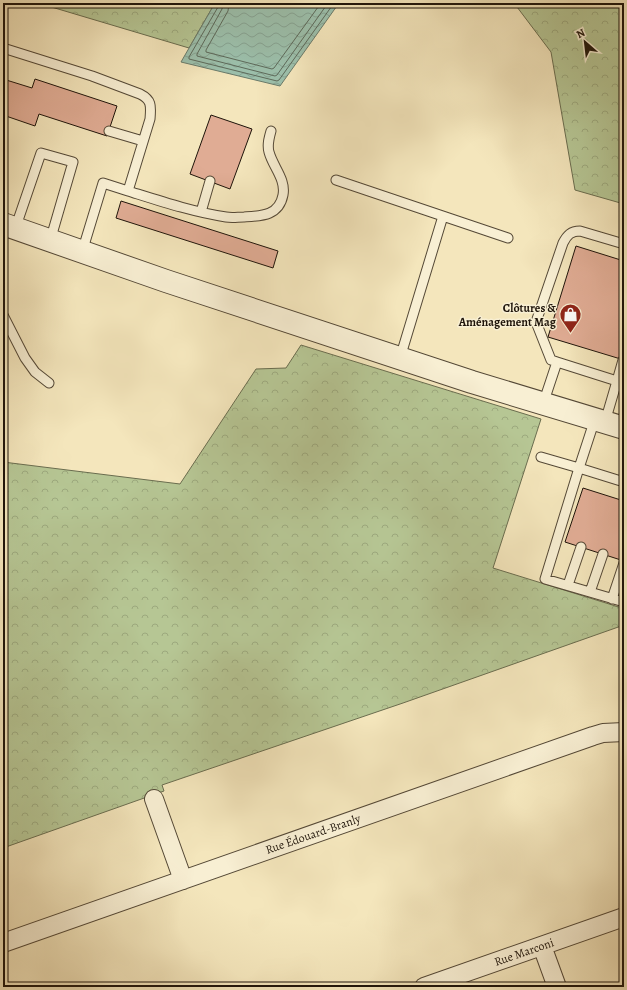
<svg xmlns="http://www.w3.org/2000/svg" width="627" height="990" font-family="Alegreya,serif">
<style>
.forest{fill:url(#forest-crowns);stroke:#6a6d4f}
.water{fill:url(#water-waves);stroke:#6a7b6b}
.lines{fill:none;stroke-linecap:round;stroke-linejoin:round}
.shore{stroke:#5d6a5b;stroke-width:1}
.building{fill:#e0ac94;stroke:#1e140a}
.service-casing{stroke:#544836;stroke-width:11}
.minor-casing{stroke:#544836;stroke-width:20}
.tertiary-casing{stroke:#544836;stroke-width:24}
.service{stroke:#f8efd3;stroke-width:9}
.minor{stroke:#f8efd3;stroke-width:18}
.tertiary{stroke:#f8efd3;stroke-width:22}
.labels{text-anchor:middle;stroke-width:3;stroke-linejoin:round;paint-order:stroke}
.poi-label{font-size:12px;font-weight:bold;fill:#1e140a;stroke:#f8efd3;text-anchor:end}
.street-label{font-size:12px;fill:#1e140a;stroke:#f8efd3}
</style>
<defs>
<pattern id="forest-crowns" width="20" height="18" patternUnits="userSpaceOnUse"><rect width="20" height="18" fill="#b6c694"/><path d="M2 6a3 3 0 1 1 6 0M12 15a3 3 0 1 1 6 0" fill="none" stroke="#9ca97e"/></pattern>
<pattern id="water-waves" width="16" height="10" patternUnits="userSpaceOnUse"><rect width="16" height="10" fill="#9cc0ac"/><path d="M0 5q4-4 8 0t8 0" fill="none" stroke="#86a493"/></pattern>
</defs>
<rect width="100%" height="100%" fill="#f4e6bc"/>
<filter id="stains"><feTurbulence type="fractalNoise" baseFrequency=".005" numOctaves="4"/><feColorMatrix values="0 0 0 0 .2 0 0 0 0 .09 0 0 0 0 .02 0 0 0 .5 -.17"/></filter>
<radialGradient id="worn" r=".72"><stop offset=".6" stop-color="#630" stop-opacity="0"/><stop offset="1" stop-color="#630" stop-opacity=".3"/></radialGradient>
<path class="forest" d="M38,3h177l-26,45z
M514,3h110v201l-49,-14 -24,-138z
M301,345l240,74 -48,149 129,40 2,10v7l-221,78 -241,82 2,6 -161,57v-386l177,22 76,-115 30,-1z"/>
<path class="water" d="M215,3h124l-59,83 -99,-24z"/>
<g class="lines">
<path class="shore" d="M218,3v4l-29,50v2l88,22 2,-1 55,-77
M223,3l-1,6 -25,45v2l78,20 2,-1 51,-72
M229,3l-1,8 -22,39v2l66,17 2,-1 47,-65"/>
</g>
<path class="building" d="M3,79l29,9 3,-9 82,27 -10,30 -68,-22 -4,12 -32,-11z
M211,115l41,14 -22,60 -40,-15z
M121,201l157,50 -5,17 -157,-50z
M576,246l48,15v99l-76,-23z
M583,488l41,13v60l-59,-19z"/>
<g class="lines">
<defs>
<path id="service" d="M3,48l89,28 48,18c12,6 11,12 10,25l-22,72 -25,-8 -21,69
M109,131l34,10
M336,180l172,58
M128,191c32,10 65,21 98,26 6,1 12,0 18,0 17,-1 35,-1 39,-22 3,-16 -10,-28 -14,-43 -2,-7 0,-14 2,-21
M201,212l9,-31
M15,229l26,-76 32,9 -23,79
M3,315l22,43 10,14 14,11
M400,358l43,-142
M623,360l-6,21 7,-1
M557,362l-6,-2 -15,-38 27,-79c4,-8 8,-12 17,-12l44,13
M543,404l14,-42 60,19 -12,41
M595,419l-16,49 45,14
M541,457l38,11 -34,111 79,23
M568,585l13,-38
M590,592l13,-38
M612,599l12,-36"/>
<path id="minor" d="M154,799l29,81
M3,943l590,-207 10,-3 21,-1
M542,946l15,41
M424,987l200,-70"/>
<path id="tertiary" d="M3,224l163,57 306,101 152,46"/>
</defs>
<use href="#service" class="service-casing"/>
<use href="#minor" class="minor-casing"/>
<use href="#tertiary" class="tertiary-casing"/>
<use href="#service" class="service"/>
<use href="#minor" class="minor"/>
<use href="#tertiary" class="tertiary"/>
</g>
<defs>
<symbol id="shop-pin" viewBox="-11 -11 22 30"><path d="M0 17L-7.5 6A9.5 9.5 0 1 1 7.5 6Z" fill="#8f2418" stroke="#f8efd3"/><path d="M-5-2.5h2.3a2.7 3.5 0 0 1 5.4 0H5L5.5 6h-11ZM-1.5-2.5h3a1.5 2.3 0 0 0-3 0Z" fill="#fff"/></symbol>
</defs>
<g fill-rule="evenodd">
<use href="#shop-pin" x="558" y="302" width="25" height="34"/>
</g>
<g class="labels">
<g class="poi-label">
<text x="556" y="312">Clôtures &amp;<tspan x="556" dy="14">Aménagement Mag</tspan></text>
</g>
<g class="street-label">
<text transform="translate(313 834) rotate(-19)" y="4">Rue Édouard-Branly</text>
<text transform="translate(524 952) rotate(-19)" y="4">Rue Marconi</text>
</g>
</g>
<rect width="627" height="990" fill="none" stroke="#f4e6bc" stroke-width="16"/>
<rect x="4" y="4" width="619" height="982" fill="none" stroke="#1e140a" stroke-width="2"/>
<rect x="8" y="8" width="611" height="974" fill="none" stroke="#1e140a"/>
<g transform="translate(585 42) rotate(332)" stroke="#f8efd3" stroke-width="3" paint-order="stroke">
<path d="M0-3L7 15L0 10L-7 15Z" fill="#1e140a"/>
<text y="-6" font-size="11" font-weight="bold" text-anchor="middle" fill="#1e140a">N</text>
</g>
<rect width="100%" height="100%" filter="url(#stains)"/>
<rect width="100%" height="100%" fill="url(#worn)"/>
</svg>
